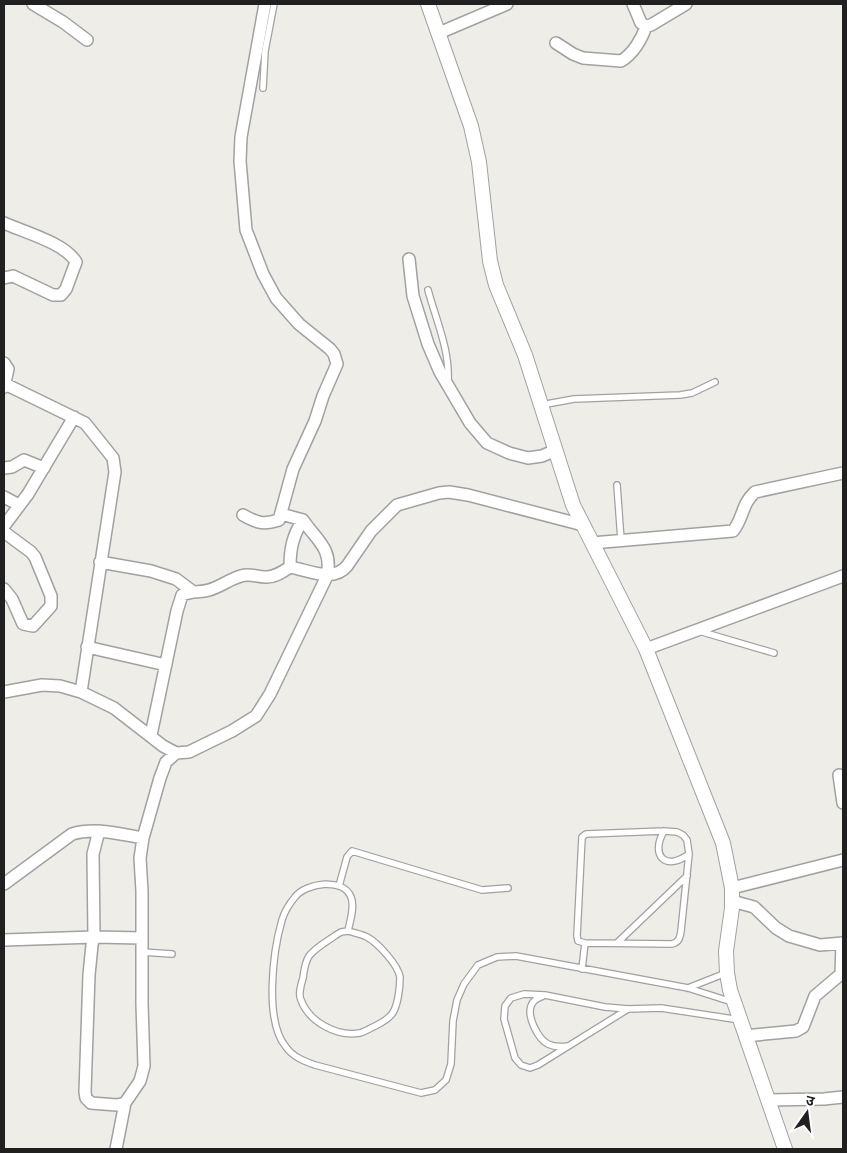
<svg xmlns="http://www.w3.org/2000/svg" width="847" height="1153" font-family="'Public Sans','Noto Sans Devanagari',sans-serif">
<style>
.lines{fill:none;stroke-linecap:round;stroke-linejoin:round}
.service-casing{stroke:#a1a1a1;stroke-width:8}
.minor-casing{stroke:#a1a1a1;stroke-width:14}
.tertiary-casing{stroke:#a1a1a1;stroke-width:16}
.service{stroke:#fff;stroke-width:5.5}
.minor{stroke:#fff;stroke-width:11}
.tertiary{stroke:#fff;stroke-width:14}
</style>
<rect width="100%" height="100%" fill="#efede8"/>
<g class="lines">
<defs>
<path id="service" d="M263,88l2,-37 9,-47
M428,290c8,30 22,60 20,92
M541,405l33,-6 106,-4 12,-2 23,-11
M617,485l4,55
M699,631l75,22
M664,831c-14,24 1,41 25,23
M339,886l8,-29 5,-6 130,39 26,-2
M348,931c2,-10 7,-24 3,-34 -8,-20 -45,-14 -56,0 -5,6 -11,16 -13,23 -9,31 -18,101 4,127 7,10 18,14 29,18l106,28 14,-3 11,-10 5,-16 2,-43 4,-21 7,-16 14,-19 19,-8 19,-1 172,32 44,14
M348,931c6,2 13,3 19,6 11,6 31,28 33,40 0,10 -2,29 -8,37 -4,5 -9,8 -15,11 -6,3 -11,6 -17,8 -23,4 -51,-11 -59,-33 -3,-6 0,-15 2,-22 1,-8 2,-16 6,-22 7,-9 19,-15 27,-21l5,-3z
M618,942l69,-66
M142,952l30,2
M582,969l3,-26 87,1c7,-2 8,-6 9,-13l8,-77 -2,-14 -4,-5 -6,-3 -13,-1 -78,3 -4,3 -5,99 1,5 7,2
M688,988l38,-15
M543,996c-5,2 -10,4 -12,10 -4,11 7,33 17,38 6,3 13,3 20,2
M628,1009l-90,56 -8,3 -9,-3 -6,-7 -11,-39 1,-13 6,-8 13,-4 21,1 60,12 23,2 33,-1 79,12"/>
<path id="minor" d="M33,4l30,18 24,18
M633,4l8,19 5,3 5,-1 35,-21
M439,33l68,-29
M556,43l17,11 10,4 38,3c12,-7 21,-22 25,-35
M4,223c20,9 61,20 72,39l-10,27 -5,6h-8l-40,-19 -9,2
M409,259l4,37 15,48 12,28 30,51 17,20 22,10 19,5 14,-2 14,-6
M4,363l4,6 -4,18
M5,384l80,39 28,35 2,14 -34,220
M4,468l8,-1 12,-7 20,8
M4,497l15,8
M243,515c14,8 20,10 36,5l14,-51 22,-48 8,-25 14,-32 -3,-10 -4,-5 -31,-25 -23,-26 -13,-24 -17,-44 -6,-69 1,-24 24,-133
M4,526l24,-32 46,-77
M4,532l27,20 4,5 16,39v10l-18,20 -10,-2 -11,-25 -8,-10
M592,543l141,-12c11,-14 8,-26 22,-39l88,-19
M100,562l51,9 25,8 16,12
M290,567c0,-19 3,-32 13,-47
M87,647l79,18
M646,649l197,-73
M4,692l38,-7 18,1 21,6 33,16 49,38 13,7 13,-1 43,-21 24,-15 14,-22 57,-118c6,-28 -11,-36 -24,-56l-22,-6
M151,735l26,-124 5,-16c11,-5 17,-2 27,-5 11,-3 21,-11 32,-14 8,-3 16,1 24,1 9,1 17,-5 25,-10 18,3 43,16 57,-1l24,-35 26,-26 42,-12 10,-1 19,3 115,30
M839,775l4,28
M4,884l68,-50c23,-7 47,0 71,4
M732,888l111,-28
M732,901l22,6 22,21 13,8 31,9 23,-2
M142,938l-48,-1 -2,8 -3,30 -4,117 1,6 5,5 26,2 8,-2 15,-22 4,-15 -2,-62v-113l-2,-33 3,-20 17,-60 6,-16 10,-9
M4,940l90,-3 -1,-83 6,-23
M745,1036l51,-5 7,-4 12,-31 26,-22 1,-31
M768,1100l56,-1 19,-2
M116,1149l9,-46"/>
<path id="tertiary" d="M428,4l43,122 8,36 11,99 6,24 29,70 48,150 73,144 77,194 9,45v20l-6,43 1,22 3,17 55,159"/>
</defs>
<use href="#service" class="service-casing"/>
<use href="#minor" class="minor-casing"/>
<use href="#tertiary" class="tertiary-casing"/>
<use href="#service" class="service"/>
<use href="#minor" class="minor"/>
<use href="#tertiary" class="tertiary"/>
</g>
<rect width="847" height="1153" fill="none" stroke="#202020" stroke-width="10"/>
<g transform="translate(807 1113) rotate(14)" stroke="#ffffff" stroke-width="4" paint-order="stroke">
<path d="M0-4L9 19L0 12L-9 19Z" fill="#202020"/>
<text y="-8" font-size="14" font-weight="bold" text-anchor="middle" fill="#202020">उ</text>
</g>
</svg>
